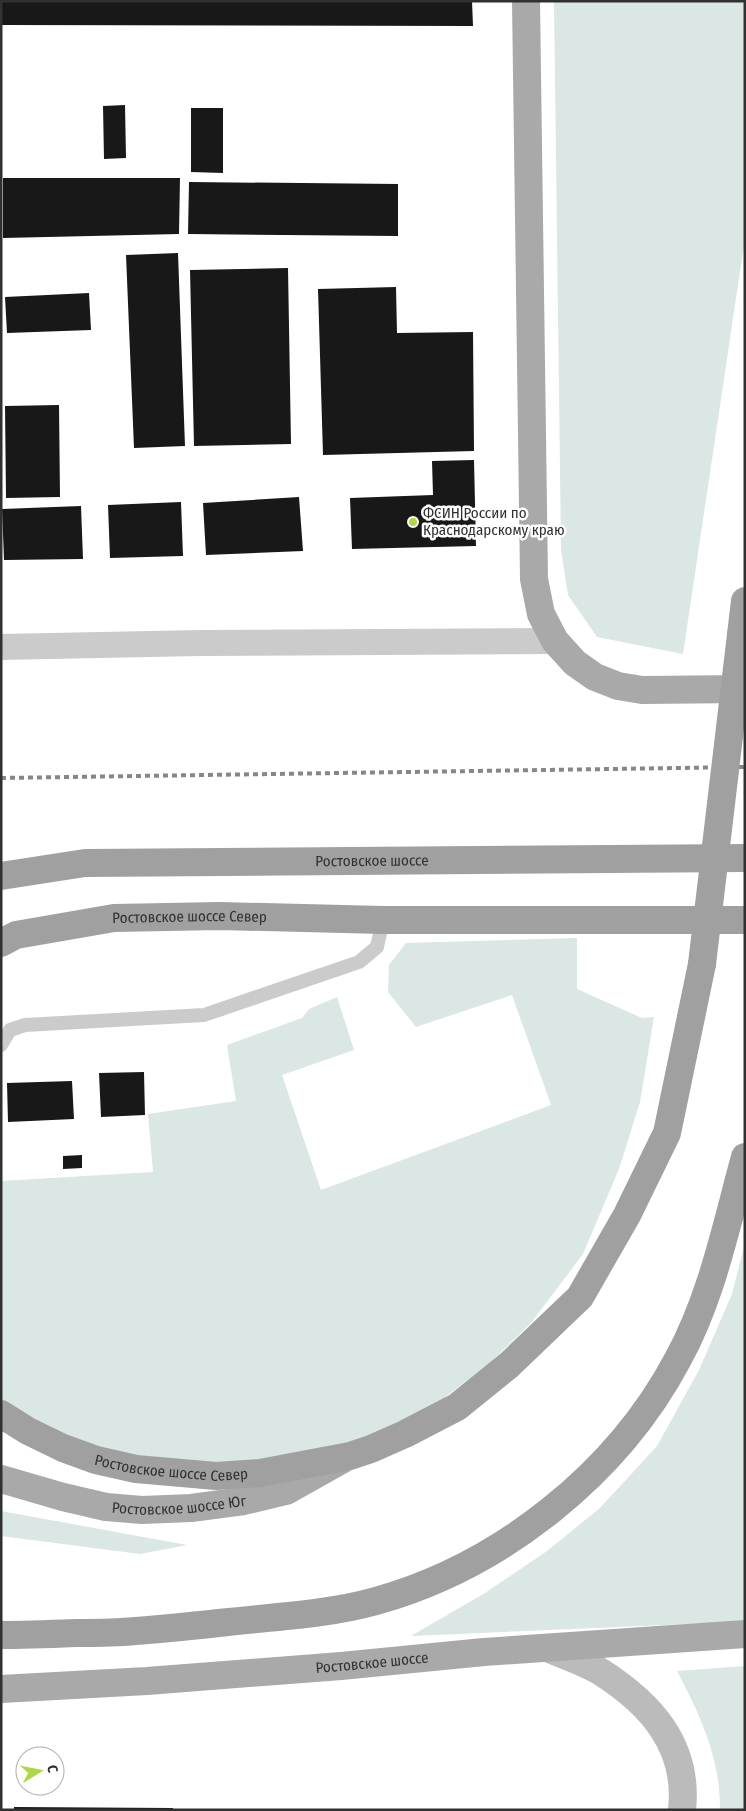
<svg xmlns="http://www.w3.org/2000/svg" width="746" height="1811" font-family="'Fira Sans Condensed',sans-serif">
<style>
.green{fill:#dae7e5}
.building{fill:#181818}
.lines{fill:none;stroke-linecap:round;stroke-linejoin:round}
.service{stroke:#cbcbcb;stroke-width:14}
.minor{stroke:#cbcbcb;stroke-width:26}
.secondary{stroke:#bbb;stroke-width:28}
.primary{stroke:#a9a9a9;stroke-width:28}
.trunk{stroke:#a0a0a0;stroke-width:28}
.rail{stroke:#868686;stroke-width:4;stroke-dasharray:5 4;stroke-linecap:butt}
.trunk-bridge{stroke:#a0a0a0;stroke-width:28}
.poi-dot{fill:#add743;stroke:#fff;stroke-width:2}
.labels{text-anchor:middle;stroke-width:5;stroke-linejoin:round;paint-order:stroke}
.poi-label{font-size:15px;fill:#313131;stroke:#fff;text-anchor:start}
.street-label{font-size:15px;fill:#313131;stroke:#fff}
</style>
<rect width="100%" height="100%" fill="#fff"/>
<path class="green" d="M554,1h191v237l-62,416 -86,-17 -29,-42 -7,-45z
M577,938v51l65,29 12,-1 -14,85 -21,67 -36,85 -52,69 -41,40 -46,35 -55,31 -63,24 -53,13 -144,-3 -128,-54v-228l152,-9 -5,-58 88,-13 -9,-56 75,-27 7,-9 28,-12 17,53 -72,25 39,115 230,-85 -39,-110 -96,32 -28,-35 1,-27 17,-22z
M745,1243v377l-34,3 -300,13 74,-43 62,-42 53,-43 57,-62 42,-76 33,-76z
M1,1511l186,34 -47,9 -139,-18z
M745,1666v144h-25c0,-53 -19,-93 -43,-139z"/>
<path class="building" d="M1,1h471l1,25 -472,-1z
M125,105l1,53 -22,1 -1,-53z
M191,108h32v65l-32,-1z
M3,178h177l-1,56 -176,4z
M189,182l209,2v52l-210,-2z
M178,253l7,193 -51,2 -8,-193z
M288,268l3,176 -97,2 -4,-176z
M396,287l1,46 76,-1 1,119 -151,4 -5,-166z
M89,293l2,37 -84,3 -2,-36z
M59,405l1,92 -54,1 -1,-92z
M474,460l2,86 -124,3 -2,-51 83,-3 -1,-34z
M299,497l4,54 -97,4 -3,-52z
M181,502l2,54 -73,2 -2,-53z
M81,506l2,53 -79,1 -2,-51z
M144,1072l1,43 -44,2 -2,-44z
M72,1081l2,38 -66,3 -1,-39z
M82,1155v13l-19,1v-13z
M14,1807l159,1v2h-159z"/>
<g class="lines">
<path class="service" d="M1,1045l9,-15 15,-5 179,-10 155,-53 18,-15 6,-27"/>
<path class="minor" d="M1,647l199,-4 355,-2"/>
<path class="secondary" d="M548,1648c17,8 37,14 53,24 50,32 88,74 81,138"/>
<g class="primary">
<path d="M526,1l8,578 7,35 14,27 20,22 20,14 23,9 24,4 103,-1"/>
<path id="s1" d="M1,1479l62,18 43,10 36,3 49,-2 53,-7 42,-10 57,-32"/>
<path id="s2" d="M1,1689l146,-8 194,-15 143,-14 261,-18"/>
</g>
<g class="trunk">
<path d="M741,635l4,-34"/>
<path id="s3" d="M1,876l84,-13 660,-5"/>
<path id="s4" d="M1,943l15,-8 98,-17 106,-2 163,4h362"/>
<path id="s5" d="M1,1414l27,17 35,17 33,12 40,9 80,7 44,-3 90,-17 21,-7 34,-15 52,-27 52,-42 71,-68 47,-82 40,-82 35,-169"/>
<path d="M1,1635c25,0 50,-1 75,-2 19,0 39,0 59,-2 28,-2 56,-5 84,-8 52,-6 107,-8 157,-22 125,-35 241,-127 302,-242 34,-62 48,-133 67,-202"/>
</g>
<path class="rail" d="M1,778l744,-11"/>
<path class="trunk-bridge" d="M702,964l39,-329"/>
</g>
<circle class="poi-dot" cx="413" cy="522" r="5"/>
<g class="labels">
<g class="poi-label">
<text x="423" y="518">ФСИН России по<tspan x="423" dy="17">Краснодарскому краю</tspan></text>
</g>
<g class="street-label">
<text dy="5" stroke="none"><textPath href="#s3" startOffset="372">Ростовское шоссе</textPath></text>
<text dy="5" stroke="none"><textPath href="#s4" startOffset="192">Ростовское шоссе Север</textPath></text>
<text dy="5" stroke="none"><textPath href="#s5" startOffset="182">Ростовское шоссе Север</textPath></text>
<text dy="5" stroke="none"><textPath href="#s1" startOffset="182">Ростовское шоссе Юг</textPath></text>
<text dy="5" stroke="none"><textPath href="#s2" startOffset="372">Ростовское шоссе</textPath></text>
</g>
</g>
<rect width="746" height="1811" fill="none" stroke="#313131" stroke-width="5"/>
<g transform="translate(40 1771) rotate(80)"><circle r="24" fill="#ffffff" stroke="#adadad"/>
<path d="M0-4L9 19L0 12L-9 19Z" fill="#add743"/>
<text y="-8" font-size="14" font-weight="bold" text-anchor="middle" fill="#313131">С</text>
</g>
</svg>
